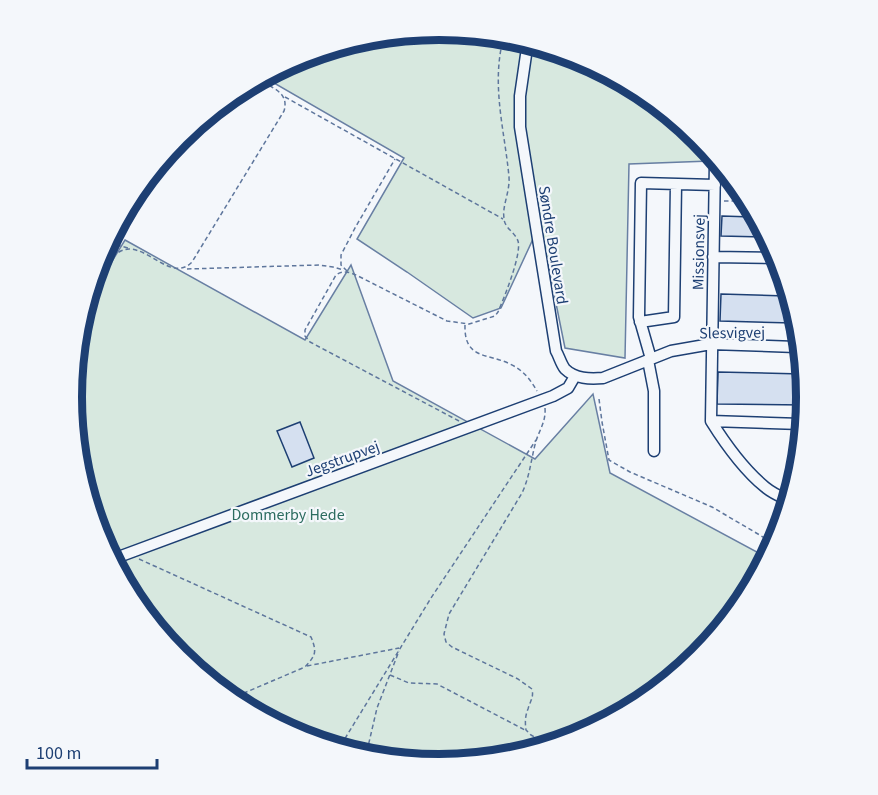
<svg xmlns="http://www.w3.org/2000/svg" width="878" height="795" font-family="'Source Sans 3',sans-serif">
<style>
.green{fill:#d7e8df;stroke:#687fa3;stroke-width:1.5}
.building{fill:#d5e0f0;stroke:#1d3f73;stroke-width:1.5}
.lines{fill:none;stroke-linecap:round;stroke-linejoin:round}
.minor-casing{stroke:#1d3f73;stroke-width:13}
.path{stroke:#5e769c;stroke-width:1.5;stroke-dasharray:4.5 3;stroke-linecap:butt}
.minor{stroke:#f4f7fb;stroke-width:10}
.labels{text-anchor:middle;stroke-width:4.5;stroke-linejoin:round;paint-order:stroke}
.street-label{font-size:16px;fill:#1d3f73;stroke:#f4f7fb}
.park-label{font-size:16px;fill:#2c6c60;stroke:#f4f7fb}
.rim{fill:none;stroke:#1d3f73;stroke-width:8}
</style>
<rect width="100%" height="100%" fill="#f4f7fb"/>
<path class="green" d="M439,30l132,26 16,15 16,2 96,65 10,15 1,8 -81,3 -4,194 -60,-10 -25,-124 -39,84 -28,10 -66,-46 -50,-33 47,-81 -137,-79 32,-21z
M125,240l180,100 46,-75 42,116 142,78 58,-65 17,79 156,84 -67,101 -120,79 -140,28 -141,-28 -119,-80 -80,-119 -27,-141 20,-103z"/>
<path class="building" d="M722,216l30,1 13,20 -44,-1z
M721,294l65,2 6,27 -72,-2z
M718,372l84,2 4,24 -1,7 -88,-1z
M300,422l14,36 -22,9 -15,-36z"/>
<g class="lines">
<defs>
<path id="minor" d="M527,48l-7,48v31l36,224c3,5 5,13 9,18 10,10 25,10 38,9l68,-27 40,-7 85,3
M715,161l-4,260c15,24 32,48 54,66 6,5 14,9 21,12
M713,257l66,1
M640,322l34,-5 2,-133
M651,359l-12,-42 2,-134 74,2
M648,360l6,31v60
M711,421l90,3
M113,559l440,-163 15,-8 7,-12"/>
</defs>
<use href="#minor" class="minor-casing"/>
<path class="path" d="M494,41l8,3h7
M285,97l218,122
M724,201h17
M109,243l19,5
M187,269l132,-4 14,2 11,3
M347,271l-6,-6v-10l14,-27 40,-69
M95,281c7,-10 13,-23 24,-29 24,-15 51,33 73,10l92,-151c5,-17 -9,-22 -21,-29
M465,325c-1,35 23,28 45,39 13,6 20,15 27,27
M599,399l3,23 7,38 21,12 82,35 63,37
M545,408c1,13 -5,21 -9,33 -5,18 -6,35 -14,52l-73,121 -5,20 2,8 6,5 66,32 14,10c2,9 -2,12 -4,20 -3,7 -3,14 -2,21l5,5 15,9
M459,421l-149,-79 -5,-6v-6l31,-55c7,-5 14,-3 22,1l89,45 22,3 26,-8 3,-4c6,-14 24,-58 20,-71 -3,-9 -14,-13 -14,-23 -2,-12 6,-26 5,-41 -4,-44 -17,-88 -7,-133
M102,542l14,6
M139,559l172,78c6,15 5,18 -6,30l-68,29
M307,666l92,-18
M390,675l19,8 28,1 88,46
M341,745l90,-147 105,-158
M367,751l10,-43 22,-57"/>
<use href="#minor" class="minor"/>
</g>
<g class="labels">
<g class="street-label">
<text transform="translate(554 245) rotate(81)" y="6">Søndre Boulevard</text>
<text transform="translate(698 252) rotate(-89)" y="6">Missionsvej</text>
<text transform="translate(732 332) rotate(-1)" y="6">Slesvigvej</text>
<text transform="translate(342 458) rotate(-20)" y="6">Jegstrupvej</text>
</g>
<g class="park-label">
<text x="288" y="520">Dommerby Hede</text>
</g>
</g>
<path d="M0 0H878V795H0ZM82 397a357 357 0 1 1 714 0a357 357 0 1 1-714 0Z" fill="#f4f7fb" fill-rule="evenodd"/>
<path class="rim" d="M82 397a357 357 0 1 1 714 0a357 357 0 1 1-714 0Z"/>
<path d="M27 759v9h130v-9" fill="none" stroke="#1d3f73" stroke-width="3"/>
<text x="36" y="759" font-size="18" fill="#1d3f73" stroke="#f4f7fb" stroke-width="4.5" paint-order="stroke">100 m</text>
</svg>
